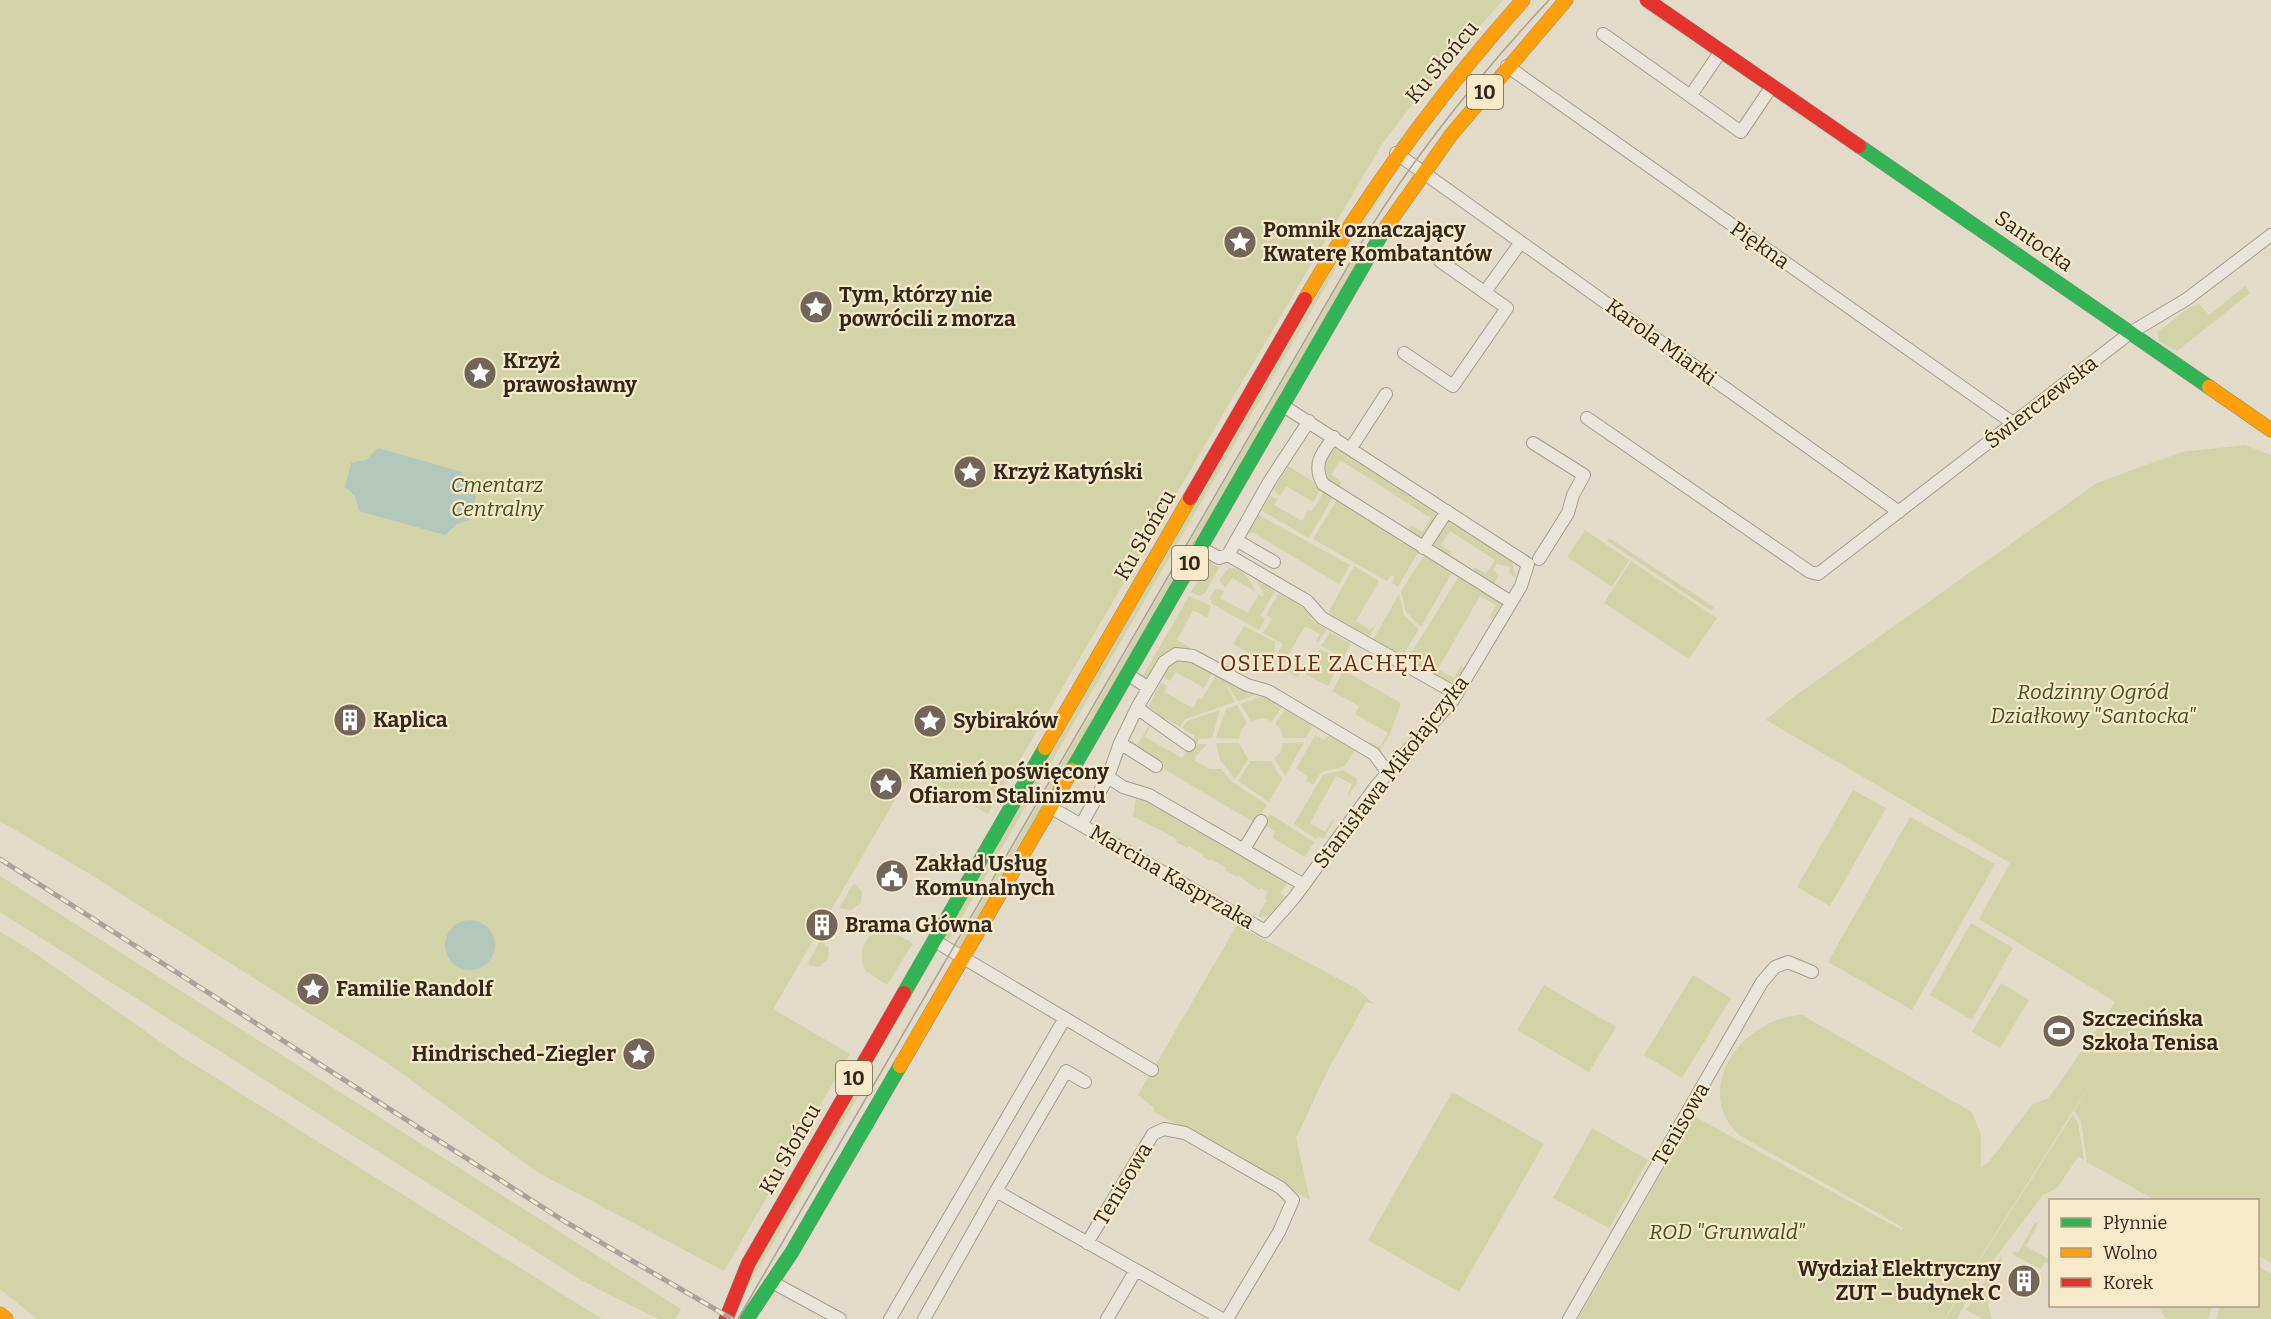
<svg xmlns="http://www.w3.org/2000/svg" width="2271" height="1319" font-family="Bitter,serif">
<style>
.green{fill:#d2d3a8}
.water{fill:#b3c7bb}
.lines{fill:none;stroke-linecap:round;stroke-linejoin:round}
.street-casing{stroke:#a69f91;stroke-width:14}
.fast-casing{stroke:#968f81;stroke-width:15}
.slow-casing{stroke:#968f81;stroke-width:15}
.jam-casing{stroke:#968f81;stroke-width:15}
.street{stroke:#eae5d9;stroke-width:12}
.fast{stroke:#30b455;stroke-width:14}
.slow{stroke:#ff9f0a;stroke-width:14}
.jam{stroke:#e5322d;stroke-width:14}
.tram{stroke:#a8a49a;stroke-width:1.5}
.rail-casing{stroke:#a8a49a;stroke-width:5}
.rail{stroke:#f6eacb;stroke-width:3;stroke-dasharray:9;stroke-linecap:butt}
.labels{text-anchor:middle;stroke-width:4.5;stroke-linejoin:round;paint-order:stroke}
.shield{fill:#f6eacb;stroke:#6e624f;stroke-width:1.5}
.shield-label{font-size:20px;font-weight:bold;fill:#34271a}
.street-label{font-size:21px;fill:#34271a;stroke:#f6eacb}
.poi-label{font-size:21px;font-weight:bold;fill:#34271a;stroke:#f6eacb;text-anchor:start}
.park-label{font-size:21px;font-style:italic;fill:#445120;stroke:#f6eacb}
.neighbourhood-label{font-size:22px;letter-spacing:1.5px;fill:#622a19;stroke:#f6eacb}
</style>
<rect width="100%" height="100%" fill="#e2dbc7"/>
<path class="green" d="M0,0h1503l-82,93 -39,51 -394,670 -76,-43 -139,238 77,45 -126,217 -185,-98 -153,-111 -298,-189 -88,-52z
M1381,185l5,4 -36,55 -403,699 -3,-6z
M1354,258l6,3 -398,686 -7,1z
M2245,286l5,7 -73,58 -18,-9 -2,-10 32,-24 10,-4 10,11z
M2245,445l26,10v808l-13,-8v-55h-103l-68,-38 -6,-41 -7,-10 20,-33 -121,191 -28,50h-367l116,-203 208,114v-3l-163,-92c-49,-47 5,-118 63,-120l170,97 9,23v32l7,-4 44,-58 16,-7 11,-14 56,-82 -136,-83 31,-56 -244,-143 26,-22 305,-215 85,-31z
M1335,447l100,65 2,4 -13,25 -19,-7 6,-9 11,7 9,-14 -91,-58 -9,15 11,7 -5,8 -10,-7 -4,-18z
M1288,466l34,21 -9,15 -27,-16 -6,10 -7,-6z
M1325,490l9,5 -25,43 -47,-27 8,-15 8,3 -4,6 28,16 6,-11 4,1z
M1338,498l62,39 -2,4 3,2 2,-3 14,8v6l-19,33 -6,-4 3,-6 -4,-2 -4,6 -74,-42z
M1259,515l91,50 -11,19 -87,-52 -4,1z
M1450,522l62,40 4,16 -7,-5 1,-6 -13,-3 -4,6 6,5 -7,12 -21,-13 4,-7 11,7 9,-14 -45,-29 -9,14 11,7 -5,8 -16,-15 13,-21z
M1585,530l44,30 -17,27 -45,-30z
M1609,538l105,69 -3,4 -104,-70z
M1425,554l27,18 -31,55 -15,-15 -5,-21z
M1209,561l10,7 -14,25 -5,3 -9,-4z
M1631,561l86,57 -28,41 -85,-56z
M1354,566l25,15 -23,40 14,9 7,-7 -8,14 -41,-24z
M1229,568c15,0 21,12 27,24l-24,-14 -7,10 -6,-8z
M1459,576l44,25 -11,19 -3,-2 7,-13 -16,-9 -42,73 16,9 7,-12 3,2 -11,18 -46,-26z
M1255,579l20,12 -15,25 5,3 -6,11 -47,-26 -2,-6 4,-8 4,-1 6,2 -4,7 28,15 11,-19 3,3 2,-3z
M1279,593l23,13 13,17 11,7 -8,12 -2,-1 4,-7 -15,-8 -22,38 15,9 5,-8 2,1 -7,12 -19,-12 -1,-13 5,-9 -20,-11 9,-14 -6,-4z
M1399,594l5,21 15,14 -17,28 -29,-17z
M1189,596l22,10 -4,12 -14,-8 -16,30 14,8 -42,32 -8,-1z
M1244,626l31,16 -1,21 -6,11 -5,-3 4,-8 -34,-19z
M1330,632l21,12 -8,14 -22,-12z
M1320,649l21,12 -13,25 -23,-12z
M1179,659l23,5 11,7 -9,17 -28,-16 -6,9 -10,-6 9,-13z
M1347,664l4,3 -3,6 53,30 -11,31 -11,18 -11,-5 3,-5 9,5 8,-14 -33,-19 4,-8 -27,-15z
M1217,673l41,21 -20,7 -9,-14 -2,1 8,14 -50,17 -5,8 -15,-9 -3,5 -6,-11 -8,-5 13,-25 6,4 -3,6 29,16 5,-10 4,1z
M1263,696l21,9 -12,16 -10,-3 -11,3 -10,-17z
M1237,705l10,18 -6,7 -2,9 -23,-1 10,-29z
M1287,707l23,13 2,7 -6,11h-23l-2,-9 -6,-5z
M1220,710l-8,28 -14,1v5h9l-12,13v4l15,8h11l10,12 36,24 -12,18 -128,-76v-8l10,6 16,-25 -8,17 37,21 13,-22 -13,-8 5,-7z
M1332,732l25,15 -13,20 -23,5 -8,13 -7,-4 2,-5 -12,-7 19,-34 9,5z
M1304,742l-19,34 -11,-18 7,-6 2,-9z
M1216,743h23l9,16 -13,20 -15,-19z
M1251,761h20l11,18 -13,23 -31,-21z
M1343,770l13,8 1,5 -10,14 5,-13 -16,-8 -26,47 15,9 7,-12 2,1 -11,18 -5,-3 -2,3 -22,-15 29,-49z
M1853,790l33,18 -56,98 -33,-19z
M1139,794l150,86 -9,13 6,4 -17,18 -9,2 -2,-2 9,-15 -2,-1 3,-7 -7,-4 -2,2 -21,-15 -1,2 -12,-7 1,-2 -15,-9 -1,2 -7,-4 1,-2 -15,-9 -2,2 -11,-6 1,-3 -44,-23 3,-19z
M1270,814l44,28 -9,15 -32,-19 2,-7 -10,-6z
M1910,817l85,47 -83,146 -84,-48z
M0,876l681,433 -6,10h-17l-77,-39 -581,-368z
M854,883l8,8 -1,12 -11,7 -11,-2z
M1971,923l42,25 -41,72 -42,-25z
M1237,925l119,63 18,16 -8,-2 -38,68 -32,68 14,62 -157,-89 1,-3 -16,-13z
M887,930l26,13 -26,42 -21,-14c-10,-18 -1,-40 21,-41z
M0,932l26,15 153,108 423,264h-565l-37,-30z
M820,940l9,8 -1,11 -9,8 -12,-2z
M1693,975l38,23 -49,80 -38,-23z
M2001,983l28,17 -29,48 -28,-16z
M1544,985l72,42 -27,45 -72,-42z
M863,1078l4,3 -129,223 9,-24z
M1452,1092l92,52 -85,148 -91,-52z
M2073,1114l5,9 6,37 -6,-3 -21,31 -14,7 -67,88 -19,36h-11l28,-50z
M1592,1128l56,32 -39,68 -56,-30z
M2035,1222l3,2 -12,22 24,14v4l-5,-2 -4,7 -29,-15 2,-3 4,2z
M2002,1255l-1,10 -15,26 5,28h-8l-17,-9z
M2258,1266l13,8v45h-55l4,-13h38z
M2158,1306h54l-4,13h-42z"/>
<path class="water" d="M378,448l84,24 5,15 9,9 -7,24 -12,4 -12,11 -86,-24 -4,-15 -10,-9 6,-24 15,-3z
M445 945a25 25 0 1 1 50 0a25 25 0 1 1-50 0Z"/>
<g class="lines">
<defs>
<path id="street" d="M1603,34l138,98 31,-46
M1507,66l506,357
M1691,95l30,-44
M1396,153l503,359
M1485,292l36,-50
M1404,353l49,33 54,-78 -67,-47
M1587,418l223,154 8,2 312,-241 57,-34 84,-64
M1334,437c-12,16 -22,27 -11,47l188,118
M1533,443l51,32 -11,20 -5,18 -29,46
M1351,448l35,-54
M1236,540l38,22
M1199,547l20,11 9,-3 79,46 15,17 135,76
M1423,548l24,-37
M1228,555l41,-73 40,-61
M1127,674l22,14
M1137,708l52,37
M1120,743l36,23
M1108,777l15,10 26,8 155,90
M1050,807l215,124 29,-33 83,-113 76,-85 68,-114 7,-22 -246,-159
M1081,825l27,-48 12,-34 18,-37 26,-44 12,-8 17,2 54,29 21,6 106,63 14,19
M1244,849l17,-28
M935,941l217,129
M996,1191l70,-120 19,11
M1087,1243l66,-109 11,-5 21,4 96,55 12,12 -14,32 -52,87
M772,1282l68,37
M890,1319l175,-301
M924,1319l72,-128 140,79
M1107,1319l29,-49 86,49
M1569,1319l193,-337 13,-15 13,-5 24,10"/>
<path id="fast" d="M1859,146l350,241
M1072,770l312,-540
M904,993l141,-245
M747,1319l45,-67 108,-186"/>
<path id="slow" d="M1384,230l67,-95 115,-135
M1305,299c63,-108 135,-206 218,-299
M2209,387l62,43
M1045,748l145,-250
M900,1066l172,-296
M0,1314l6,5"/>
<path id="jam" d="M1647,0l212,146
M1190,498l115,-199
M726,1319l22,-55 156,-271"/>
</defs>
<use href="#street" class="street-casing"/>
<use href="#fast" class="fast-casing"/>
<use href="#slow" class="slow-casing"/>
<use href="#jam" class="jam-casing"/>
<use href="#street" class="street"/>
<use href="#fast" class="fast"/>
<use href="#slow" class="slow"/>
<use href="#jam" class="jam"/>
<path class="tram" d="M738,1319l628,-1084c52,-85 115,-162 183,-235"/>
<defs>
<path id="rail" d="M924,713l7,11
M0,859l564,362 168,98"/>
</defs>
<use href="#rail" class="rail-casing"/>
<use href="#rail" class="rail"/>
</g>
<defs>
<symbol id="sight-disc" viewBox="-11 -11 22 22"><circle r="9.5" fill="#716657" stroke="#f6eacb"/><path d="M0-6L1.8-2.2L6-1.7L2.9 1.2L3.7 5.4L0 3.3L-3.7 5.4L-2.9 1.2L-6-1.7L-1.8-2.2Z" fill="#fff"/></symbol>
<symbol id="building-disc" viewBox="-11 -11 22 22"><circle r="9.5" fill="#716657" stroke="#f6eacb"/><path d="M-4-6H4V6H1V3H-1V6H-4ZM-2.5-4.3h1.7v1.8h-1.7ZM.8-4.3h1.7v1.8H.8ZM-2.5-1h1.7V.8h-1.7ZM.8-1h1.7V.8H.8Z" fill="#fff"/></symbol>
<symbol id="civic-disc" viewBox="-11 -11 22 22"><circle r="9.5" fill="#716657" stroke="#f6eacb"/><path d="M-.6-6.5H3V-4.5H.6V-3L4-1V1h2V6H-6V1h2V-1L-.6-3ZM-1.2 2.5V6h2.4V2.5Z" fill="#fff"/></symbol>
<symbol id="stadium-disc" viewBox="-11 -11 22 22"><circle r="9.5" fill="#716657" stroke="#f6eacb"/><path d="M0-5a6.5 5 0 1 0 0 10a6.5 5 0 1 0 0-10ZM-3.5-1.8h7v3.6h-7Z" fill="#fff"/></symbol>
</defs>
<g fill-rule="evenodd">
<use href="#sight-disc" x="1221" y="223" width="38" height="38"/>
<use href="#sight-disc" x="797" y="288" width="38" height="38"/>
<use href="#sight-disc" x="461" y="354" width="38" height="38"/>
<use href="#sight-disc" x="951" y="453" width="38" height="38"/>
<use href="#building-disc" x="331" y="701" width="38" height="38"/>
<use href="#sight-disc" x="911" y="702" width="38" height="38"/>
<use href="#sight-disc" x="867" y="765" width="38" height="38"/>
<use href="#civic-disc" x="873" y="857" width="38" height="38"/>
<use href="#building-disc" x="803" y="906" width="38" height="38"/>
<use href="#sight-disc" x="294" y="970" width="38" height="38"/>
<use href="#stadium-disc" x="2040" y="1012" width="38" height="38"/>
<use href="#sight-disc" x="620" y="1035" width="38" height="38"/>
<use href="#building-disc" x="2005" y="1262" width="38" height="38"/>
</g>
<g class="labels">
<g class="shield">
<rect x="1467" y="75" width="36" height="34" rx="4.5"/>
<rect x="1172" y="546" width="36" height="34" rx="4.5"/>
<rect x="836" y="1061" width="36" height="34" rx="4.5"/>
</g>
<g class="shield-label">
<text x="1485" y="99">10</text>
<text x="1190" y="570">10</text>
<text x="854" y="1085">10</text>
</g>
<g class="street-label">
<text transform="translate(1442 62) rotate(-50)" y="7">Ku Słońcu</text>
<text transform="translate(2034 241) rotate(35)" y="7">Santocka</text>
<text transform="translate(1760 245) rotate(35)" y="7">Piękna</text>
<text transform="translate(1661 342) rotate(36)" y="7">Karola Miarki</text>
<text transform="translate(2041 402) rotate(-38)" y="7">Świerczewska</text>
<text transform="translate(1145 535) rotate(-60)" y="7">Ku Słońcu</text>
<text transform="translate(1391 772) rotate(-52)" y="7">Stanisława Mikołajczyka</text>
<text transform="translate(1172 877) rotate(30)" y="7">Marcina Kasprzaka</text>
<text transform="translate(1681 1124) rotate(-60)" y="7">Tenisowa</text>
<text transform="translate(790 1149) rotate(-60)" y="7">Ku Słońcu</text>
<text transform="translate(1123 1184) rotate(-59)" y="7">Tenisowa</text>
</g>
<g class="poi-label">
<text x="1263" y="237">Pomnik oznaczający<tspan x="1263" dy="24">Kwaterę Kombatantów</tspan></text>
<text x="839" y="302">Tym, którzy nie<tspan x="839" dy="24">powrócili z morza</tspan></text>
<text x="503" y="368">Krzyż<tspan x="503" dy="24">prawosławny</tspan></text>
<text x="993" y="479">Krzyż Katyński</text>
<text x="373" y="727">Kaplica</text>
<text x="953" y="728">Sybiraków</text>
<text x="909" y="779">Kamień poświęcony<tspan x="909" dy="24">Ofiarom Stalinizmu</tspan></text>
<text x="915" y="871">Zakład Usług<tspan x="915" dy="24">Komunalnych</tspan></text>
<text x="845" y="932">Brama Główna</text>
<text x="336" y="996">Familie Randolf</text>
<text x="2082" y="1026">Szczecińska<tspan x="2082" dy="24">Szkoła Tenisa</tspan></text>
<text x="616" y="1061" text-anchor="end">Hindrisched-Ziegler</text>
<text x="2001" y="1276" text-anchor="end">Wydział Elektryczny<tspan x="2001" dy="24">ZUT – budynek C</tspan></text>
</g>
<g class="park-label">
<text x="497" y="492">Cmentarz<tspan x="497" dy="24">Centralny</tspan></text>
<text x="2093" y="699">Rodzinny Ogród<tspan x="2093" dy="24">Działkowy "Santocka"</tspan></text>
<text x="1727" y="1239">ROD "Grunwald"</text>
</g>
<g class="neighbourhood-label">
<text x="1329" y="671">OSIEDLE ZACHĘTA</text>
</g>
</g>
<rect x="2049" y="1199" width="210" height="108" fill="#f6eacb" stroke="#a89c84" stroke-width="1.5"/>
<rect x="2061" y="1218" width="30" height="9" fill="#30b455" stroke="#a89c84" stroke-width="1.5"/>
<text x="2103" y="1229" font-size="18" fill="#34271a">Płynnie</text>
<rect x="2061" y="1248" width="30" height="9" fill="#ff9f0a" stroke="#a89c84" stroke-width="1.5"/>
<text x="2103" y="1259" font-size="18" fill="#34271a">Wolno</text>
<rect x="2061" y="1278" width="30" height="9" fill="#e5322d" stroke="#a89c84" stroke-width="1.5"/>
<text x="2103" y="1289" font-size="18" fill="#34271a">Korek</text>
</svg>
